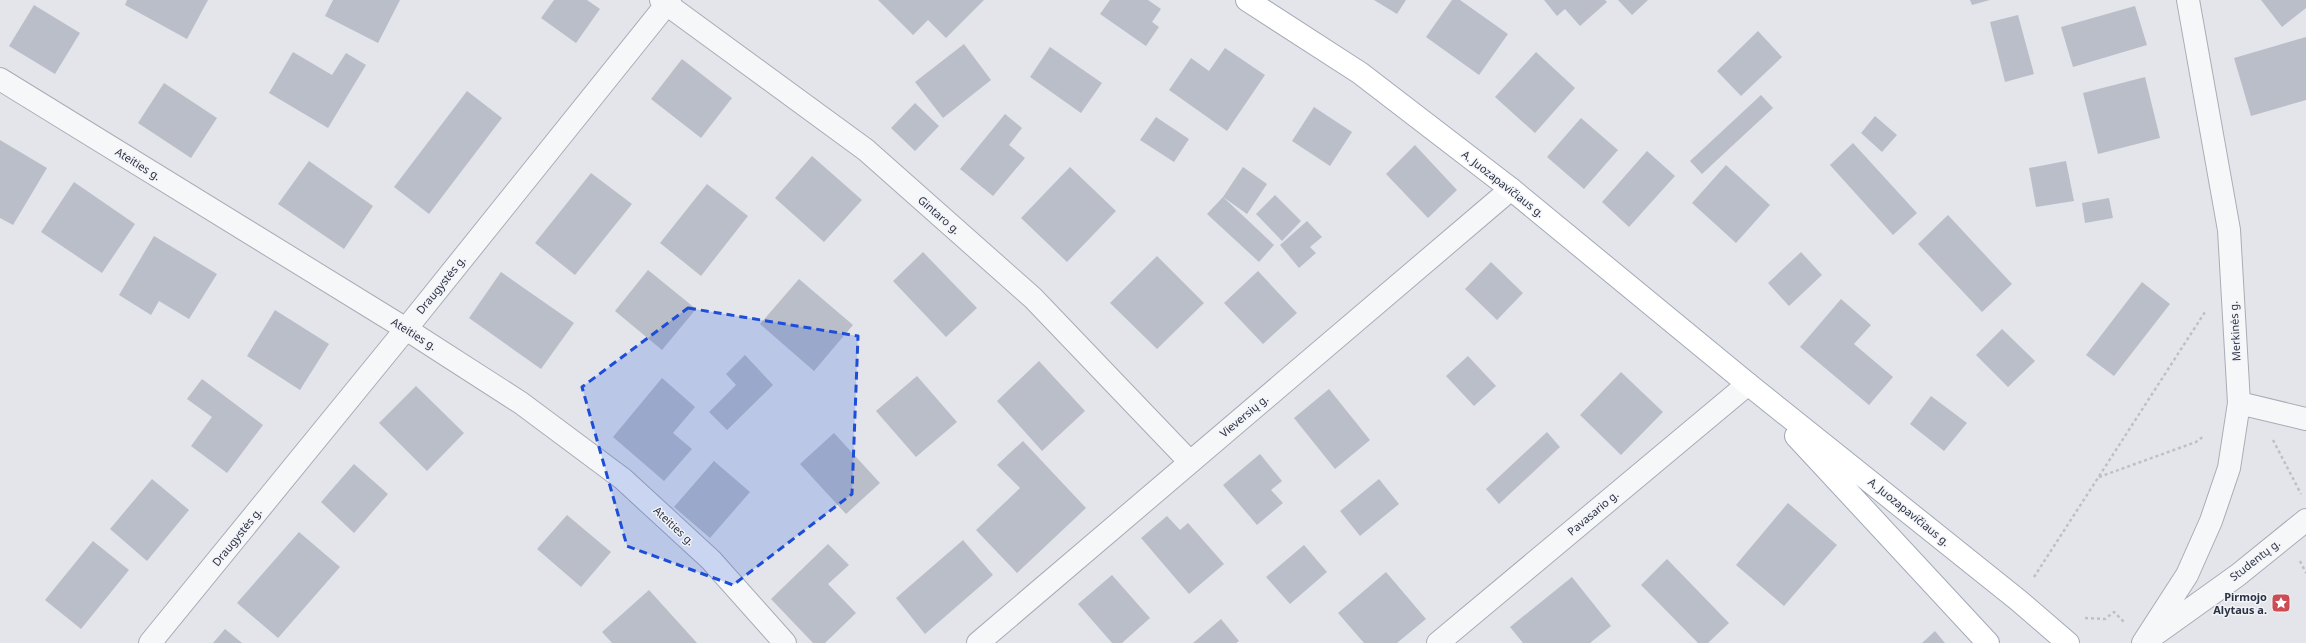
<svg xmlns="http://www.w3.org/2000/svg" width="2306" height="643" font-family="'Noto Sans',sans-serif">
<style>
.building{fill:#babec8}
.lines{fill:none;stroke-linecap:round;stroke-linejoin:round}
.street-casing{stroke:#a8acb5;stroke-width:24}
.primary-casing{stroke:#a2a9b7;stroke-width:24}
.path{stroke:#bdc0c6;stroke-width:2.5;stroke-dasharray:3 3;stroke-linecap:butt}
.street{stroke:#f6f7f9;stroke-width:22}
.primary{stroke:#fff;stroke-width:22}
.marked{fill:#1d4ed8;fill-opacity:0.2;stroke:#1d4ed8;stroke-width:3;stroke-dasharray:8 5;stroke-linejoin:round}
.labels{text-anchor:middle;stroke-width:3;stroke-linejoin:round;paint-order:stroke}
.street-label{font-size:11px;fill:#2b3243;stroke:#f3f4f8}
.poi-label{font-size:11px;font-weight:bold;fill:#2b3243;stroke:#f3f4f8;text-anchor:end}
</style>
<rect width="100%" height="100%" fill="#e3e5eb"/>
<path class="building" d="M127,0h81l-21,39 -62,-34z
M333,0h67l-22,43 -53,-27z
M554,0h33l13,9 -24,34 -35,-25z
M878,0h106l-38,38 -18,-18 -15,15z
M1110,0h38l13,9 -9,13 7,5 -13,19 -46,-32z
M1374,0h32l-9,14z
M1452,0h8l48,34 -29,41 -53,-38z
M1544,0h61l2,2 -27,24 -15,-17 -8,7z
M1618,0h30l-16,15z
M1970,0h20l-18,5z
M2261,0h45v8l-24,19z
M34,5l46,28 -25,41 -46,-28z
M2135,6l12,39 -74,22 -12,-40z
M2018,15l16,59 -29,8 -15,-60z
M1758,31l24,26 -41,39 -24,-25z
M2306,37v63l-55,16 -17,-58z
M964,44l27,36 -48,38 -28,-36z
M1050,47l52,36 -21,30 -51,-36z
M1225,48l40,27 -38,56 -58,-41 22,-32 18,13z
M293,52l39,23 14,-22 20,12 -38,63 -59,-35z
M1536,52l39,36 -40,45 -40,-36z
M682,59l50,39 -31,40 -50,-39z
M2145,77l15,61 -62,16 -15,-61z
M164,83l53,35 -26,40 -53,-35z
M467,91l35,27 -73,96 -35,-27z
M1761,95l12,13 -71,66 -12,-13z
M915,103l24,23 -24,25 -24,-23z
M1314,107l38,25 -22,34 -38,-25z
M1005,114l17,14 -13,17 16,13 -32,38 -33,-27z
M1875,116l22,19 -15,17 -21,-19z
M1156,117l33,22 -15,23 -34,-22z
M1581,118l37,32 -34,39 -37,-32z
M0,140l47,28 -34,57 -13,-7z
M1853,143l64,70 -24,22 -63,-70z
M1415,145l42,45 -29,28 -42,-44z
M1647,151l28,25 -46,51 -27,-25z
M812,156l50,44 -38,42 -49,-44z
M309,161l64,45 -29,43 -66,-45z
M2066,161l8,40 -38,6 -7,-39z
M1726,165l44,40 -34,38 -44,-40z
M1070,167l46,44 -49,51 -46,-44z
M1243,167l24,17 -20,30 -24,-17z
M591,173l41,31 -57,71 -40,-32z
M74,182l61,42 -33,49 -61,-41z
M707,184l41,32 -47,60 -41,-33z
M1275,195l26,26 -19,20 -26,-27z
M1223,197l51,48 -15,17 -52,-48z
M2109,198l4,20 -28,5 -3,-20z
M1948,215l64,69 -30,28 -64,-68z
M1307,221l15,16 -12,10 6,6 -17,15 -19,-23z
M154,236l63,38 -28,45 -30,-18 -8,14 -32,-20z
M923,252l54,56 -31,29 -53,-56z
M1801,252l21,23 -33,31 -21,-23z
M1157,256l47,47 -47,46 -47,-46z
M1491,262l32,31 -26,27 -32,-31z
M648,270l48,39 -34,41 -47,-39z
M1258,271l39,42 -34,31 -39,-41z
M501,272l73,51 -33,46 -72,-51z
M799,279l54,46 -39,46 -54,-47z
M2142,282l28,22 -56,72 -28,-21z
M1841,299l30,26 -17,19 39,33 -24,28 -69,-58z
M275,310l54,34 -29,46 -53,-34z
M2002,329l33,32 -27,26 -32,-32z
M745,355l28,30 -46,45 -18,-18 27,-27 -10,-11z
M1468,356l28,30 -22,20 -28,-30z
M1039,361l46,50 -43,40 -45,-50z
M1621,372l42,40 -42,43 -41,-40z
M917,376l40,46 -41,35 -40,-46z
M662,378l33,29 -22,26 19,16 -28,32 -51,-44z
M202,379l61,46 -36,48 -36,-27 21,-29 -25,-18z
M416,386l48,47 -37,38 -48,-48z
M1329,389l41,51 -35,29 -41,-51z
M1931,396l36,27 -23,28 -34,-27z
M1547,432l13,15 -61,57 -13,-15z
M834,433l46,50 -34,31 -46,-50z
M1023,441l63,67 -69,65 -41,-43 44,-42 -23,-23z
M1260,454l22,27 -11,9 12,13 -26,22 -34,-40z
M714,461l36,31 -40,46 -36,-31z
M354,464l34,30 -34,39 -33,-31z
M152,479l37,31 -42,51 -37,-32z
M1379,479l20,25 -39,32 -20,-25z
M1788,503l49,42 -53,61 -48,-41z
M567,515l44,37 -30,35 -44,-38z
M1167,516l13,14 8,-7 36,41 -35,30 -48,-56z
M299,532l41,35 -62,71 -41,-35z
M963,540l30,35 -68,59 -29,-36z
M93,541l36,29 -48,59 -36,-29z
M828,544l21,21 -21,19 28,29 -31,30h-12l-42,-44z
M1304,545l23,27 -37,32 -24,-27z
M1667,559l62,64 -21,20h-10l-57,-58z
M1386,572l40,47 -29,24h-33l-26,-30z
M1112,575l38,43 -28,25h-10l-34,-39z
M1572,577l39,49 -21,17h-67l-13,-16z
M649,590l48,53h-85l-10,-11z
M1221,619l18,22 -3,2h-43z
M225,629l17,14h-29z
M1935,631l10,12h-23z"/>
<g class="lines">
<defs>
<path id="street" d="M661,0l205,150 167,148 157,164
M0,79l406,250 115,74 102,76 88,81 74,83
M2239,403l67,16
M2157,633l81,-58 68,-55
M150,643l256,-314 264,-329
M978,643l533,-454
M1438,643l310,-259
M2143,643l44,-68 24,-54 18,-53 10,-65 -10,-173 -41,-230"/>
<path id="primary" d="M1247,0l113,73 151,116 237,195 270,216 50,43
M1796,436l192,207"/>
</defs>
<use href="#street" class="street-casing"/>
<use href="#primary" class="primary-casing"/>
<path class="path" d="M2273,440l28,54
M2099,477l97,-35 8,-6
M2300,561l6,12
M2034,577l171,-265
M2085,618l20,1 9,-7 10,10"/>
<use href="#street" class="street"/>
<use href="#primary" class="primary"/>
</g>
<path class="marked" d="M688,308l170,28 -6,158 -119,91 -106,-39 -45,-159z"/>
<defs>
<symbol id="sight-square" viewBox="-11 -11 22 22"><rect x="-9" y="-9" width="18" height="18" rx="4" fill="#cd4b53" stroke="#f3f4f8"/><path d="M0-6L1.8-2.2L6-1.7L2.9 1.2L3.7 5.4L0 3.3L-3.7 5.4L-2.9 1.2L-6-1.7L-1.8-2.2Z" fill="#fff"/></symbol>
</defs>
<g fill-rule="evenodd">
<use href="#sight-square" x="2270" y="592" width="22" height="22"/>
</g>
<g class="labels">
<g class="street-label">
<text transform="translate(138 164) rotate(32)" y="4">Ateities g.</text>
<text transform="translate(1503 184) rotate(38)" y="4">A. Juozapavičiaus g.</text>
<text transform="translate(939 215) rotate(41)" y="4">Gintaro g.</text>
<text transform="translate(441 285) rotate(-51)" y="4">Draugystės g.</text>
<text transform="translate(2235 331) rotate(-93)" y="4">Merkinės g.</text>
<text transform="translate(414 334) rotate(32)" y="4">Ateities g.</text>
<text transform="translate(1244 416) rotate(-40)" y="4">Vieversių g.</text>
<text transform="translate(1909 512) rotate(39)" y="4">A. Juozapavičiaus g.</text>
<text transform="translate(1593 513) rotate(-40)" y="4">Pavasario g.</text>
<text transform="translate(674 526) rotate(43)" y="4">Ateities g.</text>
<text transform="translate(237 537) rotate(-51)" y="4">Draugystės g.</text>
<text transform="translate(2255 560) rotate(-38)" y="4">Studentų g.</text>
</g>
<g class="poi-label">
<text x="2267" y="601">Pirmojo<tspan x="2267" dy="13">Alytaus a.</tspan></text>
</g>
</g>
</svg>
